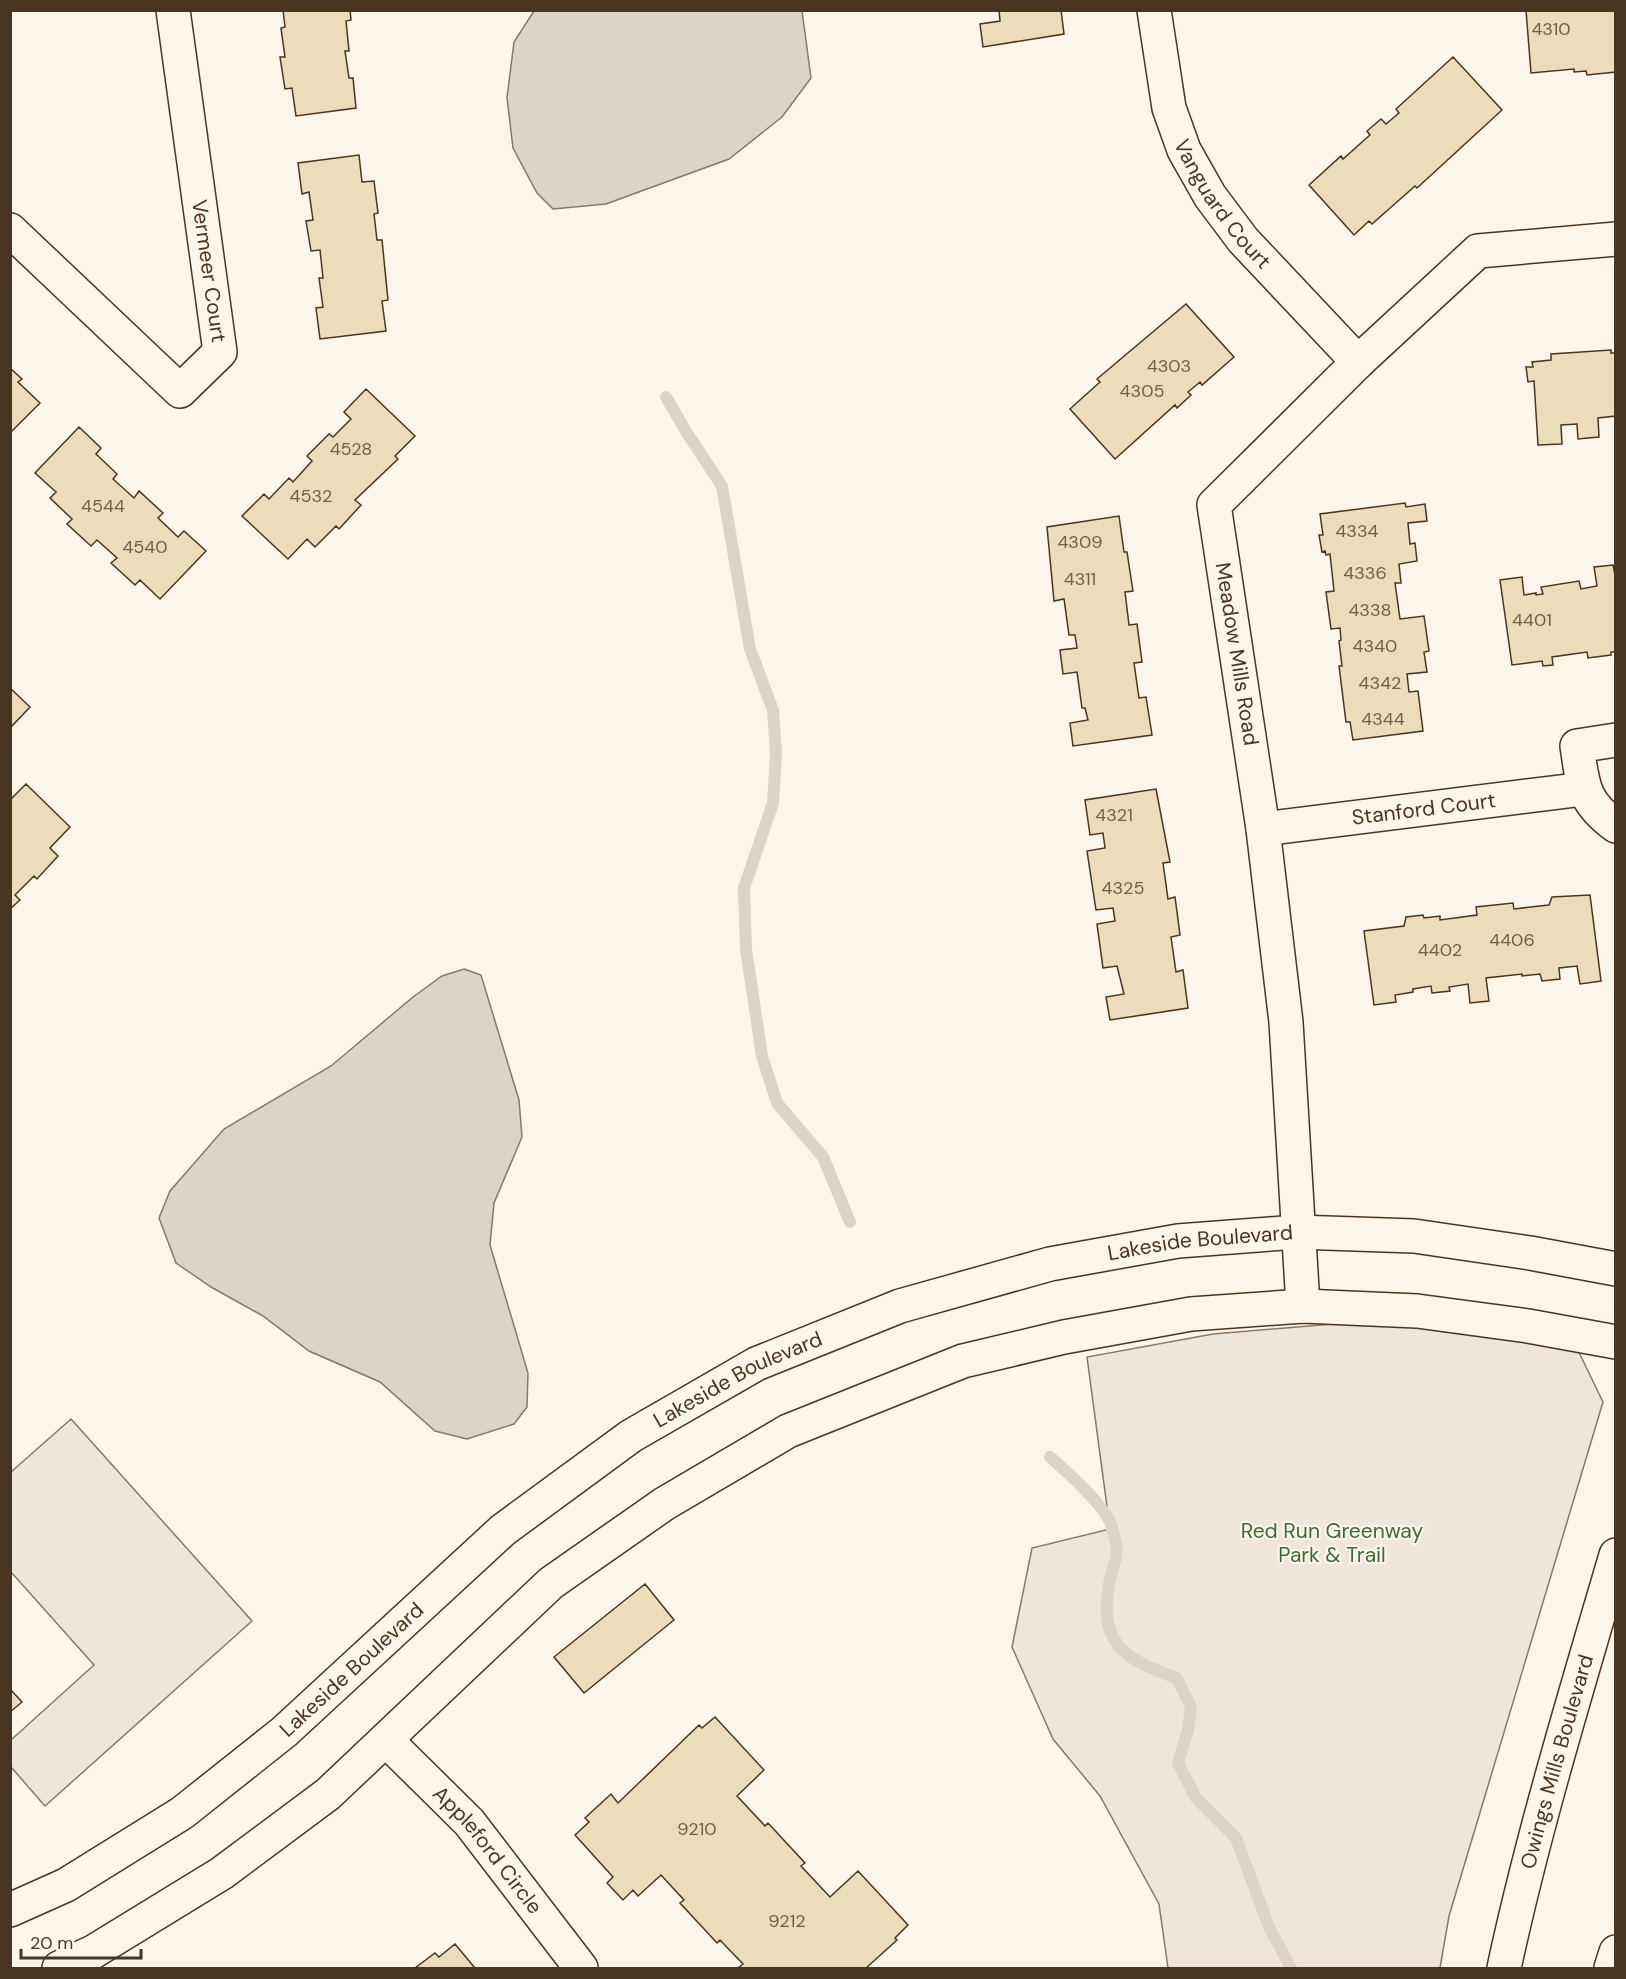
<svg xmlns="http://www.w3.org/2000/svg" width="1626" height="1979" font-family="'DM Sans',sans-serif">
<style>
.green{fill:#ede6d9;stroke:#887966;stroke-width:1.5}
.parking{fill:#ede7d9;stroke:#887966;stroke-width:1.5}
.water{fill:#dcd4c6;stroke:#887966;stroke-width:1.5}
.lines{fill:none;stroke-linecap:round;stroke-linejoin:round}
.stream{stroke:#dcd4c6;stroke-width:12}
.building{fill:#ecdcbc;stroke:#4a3520;stroke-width:1.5}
.street-casing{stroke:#4a3520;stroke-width:36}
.secondary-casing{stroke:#4a3520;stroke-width:36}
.primary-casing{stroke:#4a3520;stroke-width:36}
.street{stroke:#fbf6e9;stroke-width:33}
.secondary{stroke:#fbf6e9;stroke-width:33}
.primary{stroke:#fbf6e9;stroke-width:33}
.labels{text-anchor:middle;stroke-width:4.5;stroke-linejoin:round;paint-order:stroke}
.number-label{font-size:18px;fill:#725f47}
.street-label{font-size:21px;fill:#4a3520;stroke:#fbf6e9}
.park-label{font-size:21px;fill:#436837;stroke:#fbf6e9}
</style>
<rect width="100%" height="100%" fill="#fbf6e9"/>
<path class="green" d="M1345,1323l89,1 138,14 31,64 -154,514 -9,52h-272l-9,-64 -59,-108 -47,-57 -41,-92 20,-99 78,-19 -23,-172 126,-23z"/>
<path class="parking" d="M71,1419l181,202 -207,185 -34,-39v-27l83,-75 -83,-93v-100z"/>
<path class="water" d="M534,11h268l9,67 -29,39 -53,42 -123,45 -53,5 -16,-16 -24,-45 -6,-50 7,-56z
M464,969l17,6 38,125 3,37 -28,66 -4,42 38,128 -1,34 -13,17 -47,15 -32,-8 -55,-49 -71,-31 -46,-35 -52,-29 -35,-24 -17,-45 11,-27 54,-62 107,-63 82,-69 29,-21z"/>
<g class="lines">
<path class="stream" d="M666,397l21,36 35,53 28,163 23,61 3,44 -3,49 -29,85 2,61 16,107 15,47 46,54 27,65
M1050,1457c15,13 57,51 61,68 3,9 7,23 5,32 -1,7 -5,15 -6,22 -13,63 12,80 67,99l14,29 -3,23 -10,33 18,35 40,40 33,89 22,41"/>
</g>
<path class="building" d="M283,10h67l1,10 -5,1 3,30h-4l4,27h4l3,30 -60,8 -4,-28 -7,1 -5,-32h5l-4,-29 4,-1z
M999,10h62l3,24 -81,13 -3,-23 20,-3z
M1526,10h90v62l-29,3 -1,-4 -12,1v-3l-43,4z
M1453,57l49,53 -85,78 -2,-2 -43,38 -3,-3 -15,14 -45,-50 32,-29 2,3 27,-24 -3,-4 14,-12 5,5 13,-11 -3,-4z
M359,155l3,27 12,-1 4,32 -4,1 3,26h5l6,60 -6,1 4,30 -66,8 -4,-31 7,-1 -4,-29h4l-3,-28 -9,1 -5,-30 7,-1 -4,-28 -7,2 -4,-31z
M1186,304l48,53 -32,28 -2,-3 -12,10 3,3 -14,13 -2,-3 -60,54 -45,-50 30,-27 -3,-3z
M1611,350v3h5v63l-18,2 1,19 -21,2 -1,-15 -16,1 1,19 -24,1 -4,-64 -6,1 -2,-15h7l-1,-5 19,-2v-6z
M10,368l12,11 -4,3 22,21 -30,30z
M366,389l49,47 -20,20 3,3 -43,41 6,5 -22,24 -3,-3 -21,21 -8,-8 -19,20 -46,-43 22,-22 5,5 20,-21 4,4 19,-21 -5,-5 22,-22 4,3 18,-18 -7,-7z
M79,427l22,21 -5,6 21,20 -4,5 21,19 5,-7 24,22 -5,5 20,19 6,-6 22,20 -46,48 -20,-19 -5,5 -24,-22 6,-5 -20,-18 -6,6 -24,-22 5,-5 -22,-21 6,-6 -21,-19z
M1405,503l1,4 19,-3 2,17 -19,2 2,21 5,-1 2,18 -18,3 2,19h-6l5,36 24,-3 5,35 -5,1 3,20 -20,2 2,18 9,-1 5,40 -70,9 -3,-18h-4l-7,-56h3l-3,-25 2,-1 -1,-12 -9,1 -5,-37 8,-1 -4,-37 -4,1 -1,-4 -3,1 -3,-17h4l-3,-21z
M1119,516l5,36h3l6,39 -8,1 4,33 8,-1 5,38 -8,1 5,35 7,-1 6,38 -79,11 -3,-23 18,-3 -3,-12h-3l-5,-36 -14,2 -3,-24 17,-2 -2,-13h-6l-5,-36 -10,2 -7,-74z
M1613,565l3,15v72h-5v3l-23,3 -1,-6 -35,5 1,8 -10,1 -1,-5 -30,4 -12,-85 22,-3 2,18 12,-2v2l7,-1 -2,-7 38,-6 2,8 16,-3 -3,-19z
M10,688l20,19 -20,21z
M26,784l44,43 -20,21 8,8 -21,23 -3,-3 -19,19 5,5 -10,9v-109z
M1156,789l14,73 -7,1 5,36 7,-2 5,38 -9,2 5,35 7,-2 5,38 -78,12 -4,-23 18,-3 -7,-28 -14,2 -6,-44 18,-3 -2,-13 -17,2 -9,-59 18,-3 -2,-15 -13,2 -5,-35z
M1590,895l11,86 -21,3 -3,-18 -18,2 1,11 -18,2 -2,-7 -18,2v-2l-36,4 3,23 -19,2 -2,-19 -19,3 1,4 -18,2 -1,-7 -18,3v3l-18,3 1,7 -22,3 -10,-74 40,-5 2,-9 17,-2 1,3 16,-2v4l37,-5 -1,-8 37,-4 1,6 35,-4 3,-8z
M645,1584l29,36 -90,73 -30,-36z
M10,1689l12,13 -12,10z
M715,1717l49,53 -27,26 28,30 3,-3 37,40 -4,3 29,31 28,-26 50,54 -13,13 2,2 -31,28h-128l5,-4 -23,-24 -3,3 -37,-40 4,-3 -23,-25 -23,21 -5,-6 -10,10 -16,-17 6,-6 -38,-42 14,-13 -4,-4 26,-24 7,9 81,-78 3,3z
M455,1944l20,24h-60l20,-15 4,4z"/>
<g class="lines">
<defs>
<g id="street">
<path id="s1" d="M1154,10l15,98 15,42 26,46 33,44 115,122"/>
<path d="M10,230l170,161 40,-39 -47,-342"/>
<path d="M1616,740l-39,6c6,39 5,55 39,80"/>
<path id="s2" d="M1263,829l321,-40"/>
<path d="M1303,1306l-17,-284 -23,-193 -49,-324 144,-143 120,-111 138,-12"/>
<path id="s3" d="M386,1740l83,82 112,146"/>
</g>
<g id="secondary">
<path id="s4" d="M10,1910l56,-25 116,-72 102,-81 219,-202 128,-94 125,-72 144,-58 150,-42 128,-23 119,-9 117,4 116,17 86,16"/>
<path d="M59,1968l34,-16 129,-79 106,-79 223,-211 113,-79 124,-73 175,-70 101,-24 127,-23 112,-8 114,5 111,15 88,16"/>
</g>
<g id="primary">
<path id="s5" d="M1504,1968c30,-139 72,-276 112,-413"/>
<path d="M1611,1968l5,-16"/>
</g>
</defs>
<use href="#street" class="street-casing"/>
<use href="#secondary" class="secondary-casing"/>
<use href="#primary" class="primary-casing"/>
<use href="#street" class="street"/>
<use href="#secondary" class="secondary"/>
<use href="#primary" class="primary"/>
</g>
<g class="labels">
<g class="number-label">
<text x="1551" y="35">4310</text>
<text x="1169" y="372">4303</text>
<text x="1142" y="397">4305</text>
<text x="351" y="455">4528</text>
<text x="311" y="502">4532</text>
<text x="103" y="512">4544</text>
<text x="1357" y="537">4334</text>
<text x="1080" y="548">4309</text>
<text x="145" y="553">4540</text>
<text x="1365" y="579">4336</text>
<text x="1080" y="585">4311</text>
<text x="1370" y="616">4338</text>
<text x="1532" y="626">4401</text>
<text x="1375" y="652">4340</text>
<text x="1380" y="689">4342</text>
<text x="1383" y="725">4344</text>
<text x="1114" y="821">4321</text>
<text x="1123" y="894">4325</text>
<text x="1512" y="946">4406</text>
<text x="1440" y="956">4402</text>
<text x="697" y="1835">9210</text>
<text x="787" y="1927">9212</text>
</g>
<g class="street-label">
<text dy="7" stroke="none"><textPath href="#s1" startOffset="210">Vanguard Court</textPath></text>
<text transform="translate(209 271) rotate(82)" y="7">Vermeer Court</text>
<text transform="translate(1237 654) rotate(81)" y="7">Meadow Mills Road</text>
<text dy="7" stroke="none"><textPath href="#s2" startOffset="162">Stanford Court</textPath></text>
<text dy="7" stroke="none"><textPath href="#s4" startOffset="1392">Lakeside Boulevard</textPath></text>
<text dy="7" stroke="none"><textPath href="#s4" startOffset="906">Lakeside Boulevard</textPath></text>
<text dy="7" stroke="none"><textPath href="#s4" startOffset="420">Lakeside Boulevard</textPath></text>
<text dy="7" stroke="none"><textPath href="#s5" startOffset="213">Owings Mills Boulevard</textPath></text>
<text dy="7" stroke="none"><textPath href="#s3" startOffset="150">Appleford Circle</textPath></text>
</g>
<g class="park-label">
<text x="1332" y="1538">Red Run Greenway<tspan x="1332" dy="24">Park &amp; Trail</tspan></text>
</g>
</g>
<rect width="1626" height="1979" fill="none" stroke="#4a3520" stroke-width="24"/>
<path d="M21 1949v9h120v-9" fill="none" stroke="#4a3520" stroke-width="3"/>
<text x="30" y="1949" font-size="18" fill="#4a3520" stroke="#fbf6e9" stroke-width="4.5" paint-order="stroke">20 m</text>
</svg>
